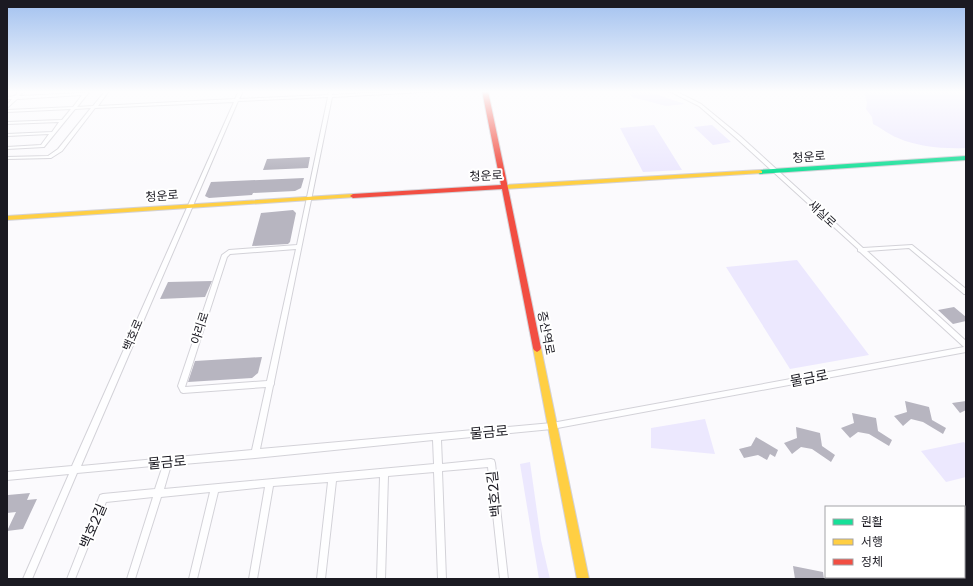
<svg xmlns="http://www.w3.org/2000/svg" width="973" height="586" font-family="Poppins,'Noto Sans KR',sans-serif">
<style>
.green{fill:#ece8fe}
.building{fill:#b7b5c0}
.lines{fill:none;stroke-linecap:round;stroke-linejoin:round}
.street-casing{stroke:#d3d2d8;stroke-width:2}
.fast-casing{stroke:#d3d2d8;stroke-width:2}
.slow-casing{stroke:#d3d2d8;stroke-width:2}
.jam-casing{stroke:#d3d2d8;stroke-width:2}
.street{fill:#fefeff;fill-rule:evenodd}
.fast{fill:#16e098;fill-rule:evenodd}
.slow{fill:#ffcf43;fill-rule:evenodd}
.jam{fill:#f24e42;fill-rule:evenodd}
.labels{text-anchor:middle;stroke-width:4;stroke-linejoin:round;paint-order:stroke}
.street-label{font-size:12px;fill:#1b1a22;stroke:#fff}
.near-street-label{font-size:14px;fill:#1b1a22;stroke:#fff}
</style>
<rect width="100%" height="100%" fill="#fbfafd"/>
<path class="green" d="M629,91l23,2 33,11 -19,2 -34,-9z
M864,91h102v57c-22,1 -48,-1 -68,-10 -9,-3 -16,-10 -25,-14l-1,-7 -6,-8 1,-6z
M654,125l28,45 -39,2 -23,-44z
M712,125l19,17 -18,3 -19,-18z
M797,260l72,95 -79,14 -64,-102z
M705,419l10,35 -64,-6v-20z
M964,442l2,3v32l-20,5 -25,-31z
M530,462l11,78 9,39h-11l-19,-115z"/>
<path class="building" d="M310,157l-2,11 -45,2 4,-11z
M304,178l-3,10 -6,3 -42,2 -1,2 -43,3 -4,-2 6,-14z
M293,210l3,3 -6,29 -2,2 -36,2 9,-33z
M212,281l-7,16 -45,2 8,-17z
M954,307l12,10v4l-13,3 -15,-14z
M262,357l-4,16 -6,5 -64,4 7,-21z
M905,401l24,6 3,13 14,8 -3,6 -20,-12 -12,-3 -8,7 -9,-10 13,-4z
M966,401v9l-6,3 -8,-10z
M852,413l24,5 2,13 14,9 -3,6 -20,-12 -11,-2 -8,6 -9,-10 13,-5z
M796,427l24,6 2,13 13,9 -4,7 -19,-13 -11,-2 -9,7 -8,-11 13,-5z
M756,437l22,13 -3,7 -5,-3 -3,6 -9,-5 -14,3 -5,-9 12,-3z
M30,493l-3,7 10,-1 -14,30 -16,2 9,-19 -9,1 1,-18z
M793,566l30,6 1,7h-29z"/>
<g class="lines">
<defs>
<path id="street" d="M19,91h5l-5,5 65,-3 2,-2h4l-13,16 16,-1 12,-15h4l-11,15 137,-7 4,-8h4l-4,8 89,-4 1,-4h4l-1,4 73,-4h36l-109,6 -58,285v2l-1,2 -13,63 292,-26 412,-76 -104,-95 -2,-1v-2l-122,-111 -37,-32 -30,-15h6l26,13 39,32 123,112 49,-3 54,44v5h-2l-55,-46 -42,3 99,90v11l-414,77 -111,11 1,24 49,-5 3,1 1,3 13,116h-8l-12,-112 -46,4 4,108h-8l-4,-107 -46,4 -3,103h-8l3,-102 -44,4 -11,98h-8l11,-97 -55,4 -16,93h-8l16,-92 -47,5 -21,87h-8l21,-87 -49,5 -26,82h-8l26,-82 -47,5 -31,77h-8l33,-84 3,-1 52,-5 8,-24 -86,8 -45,106h-9l46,-105 -62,6v-8l65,-6 162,-364 -139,6 -33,43 -11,7 -44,1v-2l41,-1 10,-7 33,-41 -16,1 -31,38 -37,2v-2l34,-2 8,-11 -42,2v-2l45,-2 7,-10 -52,2v-2l55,-2 9,-11 -64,3v-2l66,-3 9,-12 -65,4 -10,9v-3l5,-6h-5v-2l8,-1zM328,97l-31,148 -68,5 -7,5 -44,131 3,6 2,1 83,-6 -14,63 -171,16 157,-365zM296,249l-29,132 -82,6 42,-130 3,-3zM433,440l1,24 -270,25 7,-24 84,-7z"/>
<path id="fast" d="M966,156v4l-206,14 -3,-2 3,-2z"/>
<path id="slow" d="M760,170l2,1v2l-257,16 -3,-2 3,-2z
M353,194l3,2 -1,1 -348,23v-4z
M537,344l3,2 1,2 48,231h-12l-44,-231 1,-2z"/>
<path id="jam" d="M482,91h6l53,257 -1,2 -3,2 -3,-2 -1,-2 -31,-159 -149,9 -3,-2 3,-2 148,-9z"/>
</defs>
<use href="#street" class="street-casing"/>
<use href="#fast" class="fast-casing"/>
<use href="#slow" class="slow-casing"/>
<use href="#jam" class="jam-casing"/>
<use href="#street" class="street"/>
<use href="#fast" class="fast"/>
<use href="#slow" class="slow"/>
<use href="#jam" class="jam"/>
</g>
<linearGradient id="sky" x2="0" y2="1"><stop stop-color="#a2c1ef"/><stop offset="0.53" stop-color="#fdfdfe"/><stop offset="1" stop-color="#fdfdfe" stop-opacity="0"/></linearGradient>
<rect width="973" height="173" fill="url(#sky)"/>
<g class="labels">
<g class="street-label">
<text transform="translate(809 157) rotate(-4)" y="4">청운로</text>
<text transform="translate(486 176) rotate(-3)" y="4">청운로</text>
<text transform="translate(162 196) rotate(-4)" y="4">청운로</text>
<text transform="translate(822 214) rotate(43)" y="4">새실로</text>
<text transform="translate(200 328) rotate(-72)" y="4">야리로</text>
<text transform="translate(546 333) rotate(79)" y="4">증산역로</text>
<text transform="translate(133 335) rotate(-67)" y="4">백호로</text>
</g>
<g class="near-street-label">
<text transform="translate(809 378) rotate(-11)" y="5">물금로</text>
<text transform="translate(489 432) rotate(-5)" y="5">물금로</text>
<text transform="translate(167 462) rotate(-5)" y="5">물금로</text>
<text transform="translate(494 494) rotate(-96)" y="5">백호2길</text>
<text transform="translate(93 526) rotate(-67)" y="5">백호2길</text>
</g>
</g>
<rect width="973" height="586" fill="none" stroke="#1b1a22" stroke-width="16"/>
<rect x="825" y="506" width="140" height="72" fill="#ffffff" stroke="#a4a3a7"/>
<rect x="833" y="519" width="20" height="6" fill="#16e098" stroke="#a4a3a7"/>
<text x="861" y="526" font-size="12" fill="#1b1a22">원활</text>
<rect x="833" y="539" width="20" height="6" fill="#ffcf43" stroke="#a4a3a7"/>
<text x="861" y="546" font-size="12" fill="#1b1a22">서행</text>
<rect x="833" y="559" width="20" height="6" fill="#f24e42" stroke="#a4a3a7"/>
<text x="861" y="566" font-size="12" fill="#1b1a22">정체</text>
</svg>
